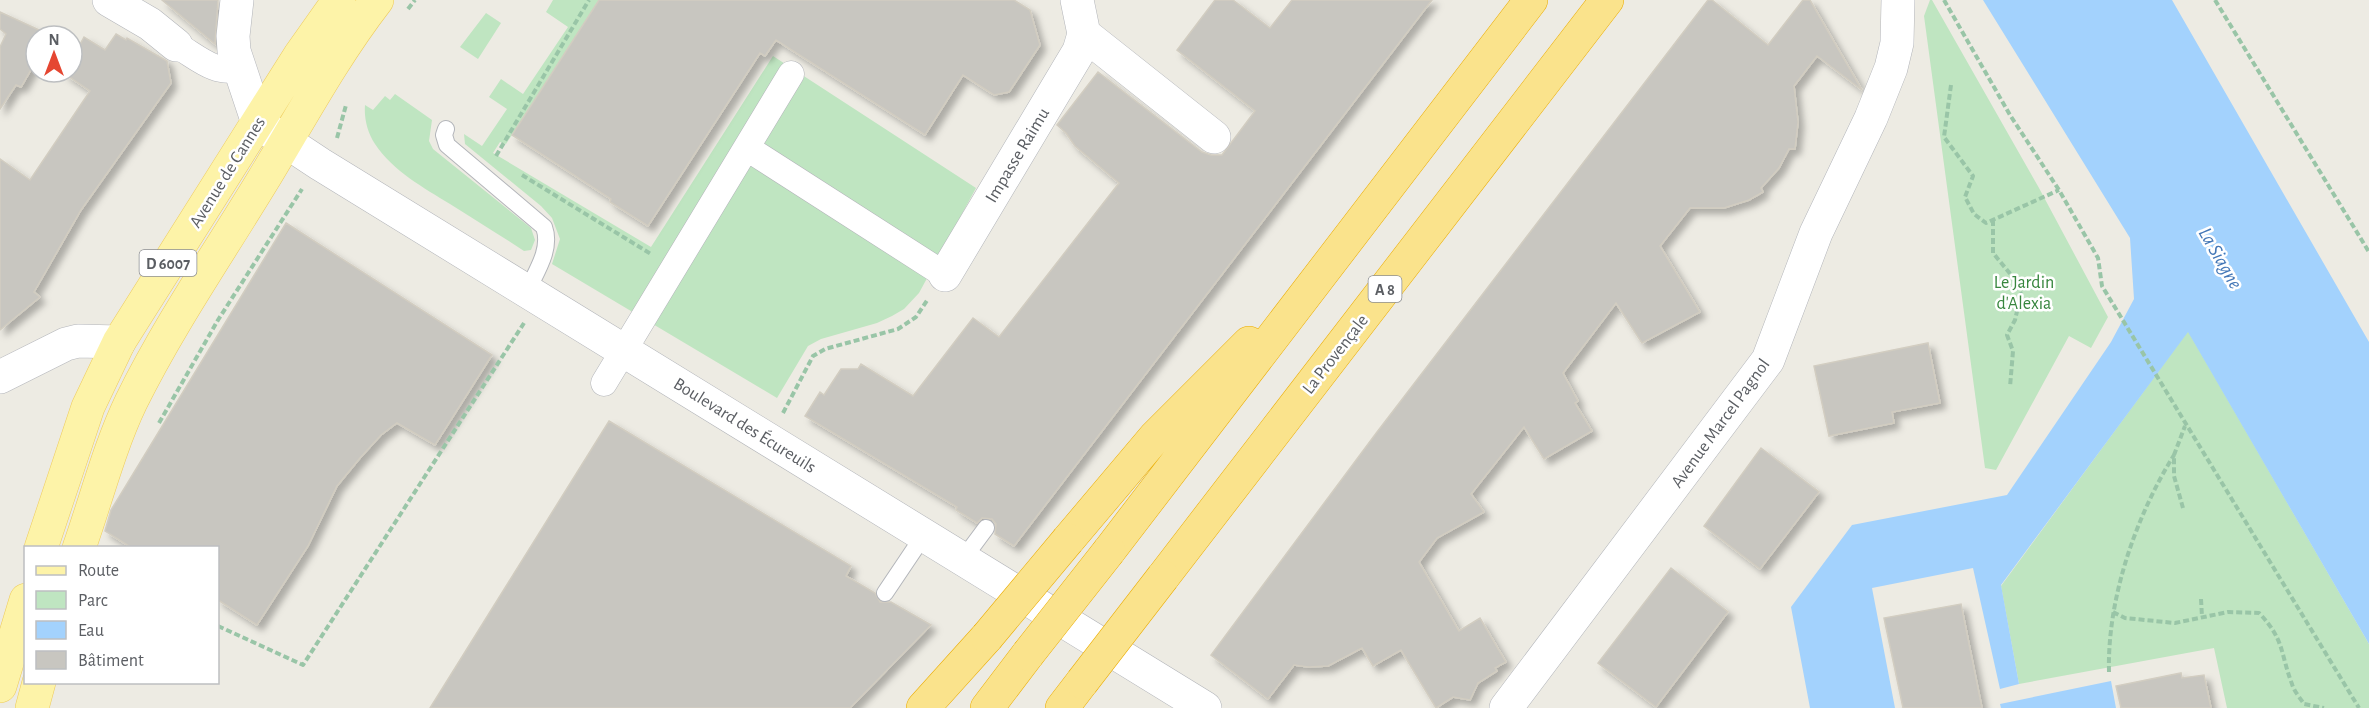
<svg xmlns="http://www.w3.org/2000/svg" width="2369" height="708" font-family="'Alegreya Sans',sans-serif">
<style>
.green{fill:#bfe5c1}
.water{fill:#a3d2fd}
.building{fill:#c8c6c0;stroke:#d2cdc1;stroke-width:1.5;filter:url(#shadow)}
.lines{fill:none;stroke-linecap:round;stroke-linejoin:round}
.service-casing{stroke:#b3b5ba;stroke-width:18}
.pedestrian-casing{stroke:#b3b5ba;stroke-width:27}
.minor-casing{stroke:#b3b5ba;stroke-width:34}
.tertiary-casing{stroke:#b3b5ba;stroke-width:34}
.primary-casing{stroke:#eecb5b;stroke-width:34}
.motorway-casing{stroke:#ebad05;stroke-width:34}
.path{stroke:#99c5a7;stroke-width:4;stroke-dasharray:6 3;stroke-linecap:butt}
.service{stroke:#fff;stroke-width:16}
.pedestrian{stroke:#fff;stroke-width:26}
.minor{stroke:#fff;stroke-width:33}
.tertiary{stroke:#fff;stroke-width:33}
.primary{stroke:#fdf3a8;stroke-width:33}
.motorway{stroke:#fae38c;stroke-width:33}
.motorway-bridge-casing{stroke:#ebad05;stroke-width:34;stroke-linecap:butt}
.motorway-bridge{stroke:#fae38c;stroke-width:33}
.labels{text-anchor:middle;stroke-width:5;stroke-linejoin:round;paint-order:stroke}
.shield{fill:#fff;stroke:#8c8e92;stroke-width:1.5}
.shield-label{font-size:16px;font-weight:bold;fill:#5b5e63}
.street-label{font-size:18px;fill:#5b5e63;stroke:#fff}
.park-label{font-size:18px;fill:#37863e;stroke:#fff}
.water-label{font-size:20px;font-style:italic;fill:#4377b7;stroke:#fff}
</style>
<defs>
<filter id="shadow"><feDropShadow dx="5.5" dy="5.5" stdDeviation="3" flood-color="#0004"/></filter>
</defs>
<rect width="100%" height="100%" fill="#edebe3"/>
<path class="green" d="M553,0h46l-93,144 -6,-2 -7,11 158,94 122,-191 203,132 -57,105 -15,16 -12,7 -15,7 -56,16 -13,7 -31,52 -225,-134 8,-25 -8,-21 -11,-12 -76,-62 -1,-10 18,12 25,-37 -18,-12 12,-18 22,15 45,-67 -22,-15z
M1930,0h2l107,188 69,129 -17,31 -22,-12 -73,134 -11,-2 -61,-452z
M486,13l15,10 -23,36 -18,-12z
M395,94l37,26 -3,21 4,8 98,79 4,12 -4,10 -7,1c-24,-16 -49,-31 -74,-47 -26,-16 -57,-33 -75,-60 -8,-12 -11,-26 -10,-39l8,5 12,-14 5,4z
M2188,331l181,313v64h-142l-13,-60 -195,36 -18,-98z"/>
<path class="water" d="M1983,0h189l197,342v302l-181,-312 -187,253 18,99 -19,5 -27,-121 -101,20 23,120h-85l-19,-101 61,-82 155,-30 104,-153 23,-43 -4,-61z
M2111,681l5,27h-115l-1,-4z"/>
<path class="building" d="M162,0h56l-3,44z
M599,0h415l16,10 10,35 -31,47 -15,3 -31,-20 -38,60 -149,-95 -11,16 -5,-3 -112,173 -38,-24 1,-3 -99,-64z
M1215,0h18l37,28 22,-28h140l-418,546 -19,-12 1,-10 -4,-5 -10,-1 -5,5 -21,-13 1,-3 -152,-91 15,-24 4,3 17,-26h17l3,-5 52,32 60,-78 26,19 120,-154 -44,-37 -9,-13 -9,-8 41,-53 104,80 9,3h11l33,-44 -78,-61z
M1708,0h4l56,45 35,-45h7l52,90 -45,-34 -23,30 4,36 -3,27h-6l-10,19 -18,20 2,4 -14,8 -25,8h-34l-30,38 40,66 -58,31 -26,-40 -53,70 15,28 -3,2 17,28 -48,28 -20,-32 -53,67 13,18 -47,26 -18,24 40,69 21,-13 26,44 -11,6 2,3 -19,12 -8,17 -17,-3 -17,11 -35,-58 -28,16 -11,-18 -34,18 -20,1 -14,-2 -26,34 -57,-44 166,-223z
M0,12l52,24h-16v25l-15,26 -5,-2 -16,24v-62l6,-13 -6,-5z
M116,34l10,6 1,-2 40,23 4,22 -90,127 -47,82 6,5 -40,33v-171l30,21 60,-89 -28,-19h10v-27l6,3 6,-11 21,13z
M286,223l206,132 -57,90 -38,-22 -16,12 -21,23 -23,28 -29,60 -51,79 -39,-25v-52h-86l-27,-17 6,-21z
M1928,343l12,60 -48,9 2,11 -65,13 -15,-70z
M609,421l242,145 -5,10 29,17 5,9h11l40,23 -81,83h-420z
M1761,448l58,44 -59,77 -56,-43z
M1671,568l57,44 -72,95 -58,-44z
M1961,604l21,104h-79l-19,-90z
M2181,673l1,5 22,-3 7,33h-90l-5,-22z"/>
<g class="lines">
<defs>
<path id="service" d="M446,129l-2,6 3,10 97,82c8,22 -8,45 -17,64
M963,559l23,-31
M885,593l39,-58"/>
<path id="pedestrian" d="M176,45c20,11 40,31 63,23
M747,148l198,127
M604,383l187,-309"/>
<path id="minor" d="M109,0l41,24 26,21
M1084,34l130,103
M945,275l134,-224 5,-17 -7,-34
M1506,708l262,-348 48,-127 55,-115 20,-50 6,-25 1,-43"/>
<path id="tertiary" d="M237,0l-4,36 1,15 24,72 62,41 885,544
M0,377l66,-33 12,-3 41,1"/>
<path id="primary" d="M41,548l47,-141 31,-65 181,-287 39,-55
M79,548c17,-48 30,-100 52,-146 38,-77 87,-148 132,-222 37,-61 70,-123 114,-180
M0,686l26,-86
M32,708l7,-26"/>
<path id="motorway" d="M1068,540l87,-103 94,-94
M1109,551l422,-551
M1163,577l444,-577
M923,708l64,-71
M987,708l41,-54
M1062,708l20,-26"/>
</defs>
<use href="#service" class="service-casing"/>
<use href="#pedestrian" class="pedestrian-casing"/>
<use href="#minor" class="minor-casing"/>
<use href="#tertiary" class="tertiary-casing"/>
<use href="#primary" class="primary-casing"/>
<use href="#motorway" class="motorway-casing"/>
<path class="path" d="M1944,0l66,115 49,75 39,68 4,28 257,422
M2215,0l154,252
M408,9l7,-9
M1951,85l-7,52 29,39 -8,21 9,17 12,9 73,-33
M337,138l9,-33
M496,156l93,-156
M522,175l129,79
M1993,220v33l19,23 9,18 -6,26 -8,15 6,16 -3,36
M783,413l30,-57 12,-7 73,-20 18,-12 12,-18
M159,423l59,-103 84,-131
M2183,508l-9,-32v-21l11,-29
M2201,599l1,18
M2113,612l12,6 50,5 53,-11 31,1c26,27 21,40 33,71 2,7 8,14 12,20l20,4
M218,626l85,39 221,-342
M2109,672c-2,-73 27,-156 65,-217"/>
<use href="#service" class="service"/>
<use href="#pedestrian" class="pedestrian"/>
<use href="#minor" class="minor"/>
<use href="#tertiary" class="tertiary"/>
<use href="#primary" class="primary"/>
<use href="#motorway" class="motorway"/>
<defs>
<path id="motorway-bridge" d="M987,637l81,-97
M1028,654l81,-103
M1082,682l81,-105"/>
</defs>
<use href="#motorway-bridge" class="motorway-bridge-casing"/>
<use href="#motorway-bridge" class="motorway-bridge"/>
</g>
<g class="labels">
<g class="shield">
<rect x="139.5" y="250" width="57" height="26" rx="4.5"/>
<rect x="1368.5" y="276" width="33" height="26" rx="4.5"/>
</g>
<g class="shield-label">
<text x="168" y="269">D 6007</text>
<text x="1385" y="295">A 8</text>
</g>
<g class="street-label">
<text transform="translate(1017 155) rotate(-59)" y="6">Impasse Raimu</text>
<text transform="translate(227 172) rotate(-58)" y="6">Avenue de Cannes</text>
<text transform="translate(1335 354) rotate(-52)" y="6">La Provençale</text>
<text transform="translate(1720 423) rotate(-54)" y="6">Avenue Marcel Pagnol</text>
<text transform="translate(745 425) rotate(32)" y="6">Boulevard des Écureuils</text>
</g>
<g class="park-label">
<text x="2024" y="288">Le Jardin<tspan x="2024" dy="21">d'Alexia</tspan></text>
</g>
<g class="water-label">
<text transform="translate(2221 258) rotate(60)" y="7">La Siagne</text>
</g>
</g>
<rect x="24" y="546" width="195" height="138" fill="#ffffff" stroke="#bdbfc1" stroke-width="1.5"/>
<rect x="36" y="566" width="30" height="9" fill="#fdf3a8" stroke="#bdbfc1" stroke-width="1.5"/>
<text x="78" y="576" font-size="18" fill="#5b5e63">Route</text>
<rect x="36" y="591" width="30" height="18" fill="#bfe5c1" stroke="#bdbfc1" stroke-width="1.5"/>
<text x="78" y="606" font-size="18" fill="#5b5e63">Parc</text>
<rect x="36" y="621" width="30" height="18" fill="#a3d2fd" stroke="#bdbfc1" stroke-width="1.5"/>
<text x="78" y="636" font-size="18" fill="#5b5e63">Eau</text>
<rect x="36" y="651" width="30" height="18" fill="#c8c6c0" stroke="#bdbfc1" stroke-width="1.5"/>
<text x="78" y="666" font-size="18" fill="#5b5e63">Bâtiment</text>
<g transform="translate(54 54)"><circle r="28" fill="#ffffff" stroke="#bdbfc1" stroke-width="1.5"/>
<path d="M0-4.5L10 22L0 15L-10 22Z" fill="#e54631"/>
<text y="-9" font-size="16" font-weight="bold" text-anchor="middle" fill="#5b5e63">N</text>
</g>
</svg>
